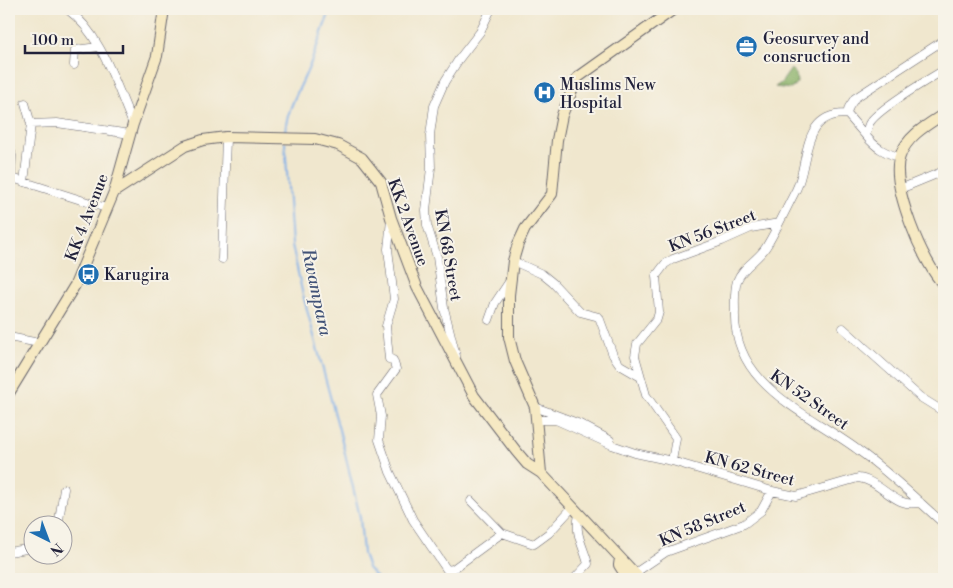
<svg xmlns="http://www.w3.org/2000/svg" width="953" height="588" font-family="'Libre Bodoni',serif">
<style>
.forest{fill:#8ab167;stroke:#566a51}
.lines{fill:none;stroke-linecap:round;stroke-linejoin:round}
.stream{stroke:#7caee8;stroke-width:2}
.street-casing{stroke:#6a676e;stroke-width:9}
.secondary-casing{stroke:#6a676e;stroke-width:12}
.street{stroke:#fff;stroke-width:8}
.secondary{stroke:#f6e9c3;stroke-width:10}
.labels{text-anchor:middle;stroke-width:4;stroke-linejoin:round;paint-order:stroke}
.poi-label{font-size:16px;fill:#22223b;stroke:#f7f3e8;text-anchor:start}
.street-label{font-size:16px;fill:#22223b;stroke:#f7f3e8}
.water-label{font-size:18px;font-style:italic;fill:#425378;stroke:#f7f3e8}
</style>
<rect width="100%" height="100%" fill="#f7f3e8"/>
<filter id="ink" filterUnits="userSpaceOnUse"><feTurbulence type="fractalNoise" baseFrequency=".02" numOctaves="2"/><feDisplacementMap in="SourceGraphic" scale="10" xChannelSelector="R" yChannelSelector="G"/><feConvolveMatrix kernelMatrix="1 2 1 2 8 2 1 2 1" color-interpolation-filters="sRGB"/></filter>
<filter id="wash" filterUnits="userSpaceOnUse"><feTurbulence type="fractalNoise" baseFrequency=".0096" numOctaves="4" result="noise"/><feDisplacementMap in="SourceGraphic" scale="20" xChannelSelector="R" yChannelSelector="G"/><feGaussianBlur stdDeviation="1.12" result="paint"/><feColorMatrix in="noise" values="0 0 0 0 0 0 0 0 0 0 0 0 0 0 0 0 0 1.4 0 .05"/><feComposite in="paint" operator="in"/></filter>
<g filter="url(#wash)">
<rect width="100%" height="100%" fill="#f0e7ce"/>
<path class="forest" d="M791,69l5,5 1,9 -6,6 -16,-2 6,-4z"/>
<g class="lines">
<path class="stream" d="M285,136c0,-25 15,-47 24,-69 8,-19 14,-39 22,-58
M285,143l7,102 10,46 40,150 18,76 3,37 5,14 10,11"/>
</g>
</g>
<g filter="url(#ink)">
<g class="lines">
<defs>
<path id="street" d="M67,9c35,25 49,77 66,115
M74,65l1,-15 23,-3
M847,114l2,-7 6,-9 89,-58
M31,124l26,-1 73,11
M866,136l-19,-22c-47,-1 -37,48 -51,76 -10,19 -19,39 -30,57 -8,13 -24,20 -29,34 -3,10 -2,20 -2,30 -3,75 72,101 123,139 31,22 58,49 86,74
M9,145l3,11 -1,21
M899,157c-14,-4 -23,-9 -33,-21 1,-4 1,-8 3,-12 7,-14 60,-45 75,-54
M9,177l97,31
M24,182l7,-58 -6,-21
M900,189l44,-18
M222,259l4,-122
M513,261l29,13 11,9 27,29 19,5 14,38 7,10 19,11
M489,320l6,-17 16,-24
M843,328l77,69 24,15
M9,337l30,6
M456,356l-12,-48 -7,-51 -10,-32 -1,-15 5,-42 -1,-33 4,-29 11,-25 14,-22 21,-27 11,-23
M389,359l-3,-33 8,-27 -6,-50 3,-29
M393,360l3,9 -19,26 4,21 -2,24 11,32 23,48 34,50 6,-1 49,-36 32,11 15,-11 23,-25
M535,407l45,17 30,16
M537,420h19l56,25 23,8 37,8 100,30 24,5 62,-18c23,2 38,33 62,24
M672,461l4,-23 -30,-43 -11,-39 2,-12 20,-25 2,-7 -3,-36 9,-12 8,-5 49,-18 29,-13 28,-5
M471,501l31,32
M58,526l6,-37
M9,552l23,-4
M635,573l31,-21 78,-28 17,-13 11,-20
M574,579l14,-15c-4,-17 -14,-30 -9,-49"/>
<path id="secondary" d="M944,114c-17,11 -37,22 -44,42 -11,27 24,110 44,129
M114,192l71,-46 18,-6 23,-3 89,2 23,6 24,13 19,24 10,36 26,69 57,109 42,55 11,13 14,9
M9,393l66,-108 39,-93 19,-68 24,-68 7,-47
M620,558l-1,7 9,14
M640,579l-99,-106 -6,-66 -20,-46 -6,-24v-42l4,-34 5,-17 7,-15 27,-35 5,-54 5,-25 15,-37 97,-69"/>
</defs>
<use href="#street" class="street-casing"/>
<use href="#secondary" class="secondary-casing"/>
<use href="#street" class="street"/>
<use href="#secondary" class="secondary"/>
</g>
</g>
<defs>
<symbol id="office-disc" viewBox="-11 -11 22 22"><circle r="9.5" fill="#1f6fb2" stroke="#f7f3e8"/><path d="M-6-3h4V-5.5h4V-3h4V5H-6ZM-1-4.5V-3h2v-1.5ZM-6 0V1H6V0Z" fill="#fff"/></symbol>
<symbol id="hospital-disc" viewBox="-11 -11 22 22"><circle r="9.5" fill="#1f6fb2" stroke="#f7f3e8"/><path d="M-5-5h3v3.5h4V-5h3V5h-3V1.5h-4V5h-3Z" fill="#fff"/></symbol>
<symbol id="bus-disc" viewBox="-11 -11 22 22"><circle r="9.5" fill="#1f6fb2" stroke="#f7f3e8"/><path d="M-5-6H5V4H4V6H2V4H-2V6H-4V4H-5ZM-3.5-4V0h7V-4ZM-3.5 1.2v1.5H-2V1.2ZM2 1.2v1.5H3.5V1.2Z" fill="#fff"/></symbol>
</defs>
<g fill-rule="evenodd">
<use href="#office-disc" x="734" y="34" width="25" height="25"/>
<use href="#hospital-disc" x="532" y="80" width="25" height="25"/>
<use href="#bus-disc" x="76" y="262" width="25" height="25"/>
</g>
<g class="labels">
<g class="poi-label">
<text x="763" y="44">Geosurvey and<tspan x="763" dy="18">consruction</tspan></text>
<text x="560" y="90">Muslims New<tspan x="560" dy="18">Hospital</tspan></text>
<text x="104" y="280">Karugira</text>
</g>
<g class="street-label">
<text transform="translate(86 217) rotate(-69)" y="6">KK 4 Avenue</text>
<text transform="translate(409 222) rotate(70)" y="6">KK 2 Avenue</text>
<text transform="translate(712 230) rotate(-21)" y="6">KN 56 Street</text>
<text transform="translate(449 255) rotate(80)" y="6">KN 68 Street</text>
<text transform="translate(810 399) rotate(35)" y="6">KN 52 Street</text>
<text transform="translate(750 468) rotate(15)" y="6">KN 62 Street</text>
<text transform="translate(702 523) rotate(-23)" y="6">KN 58 Street</text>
</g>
<g class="water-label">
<text transform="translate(317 292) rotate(78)" y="6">Rwampara</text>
</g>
</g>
<rect width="953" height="588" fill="none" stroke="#f7f3e8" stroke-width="30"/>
<g transform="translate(48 540) rotate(138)"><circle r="24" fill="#f7f3e8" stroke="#a29fa3"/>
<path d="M0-4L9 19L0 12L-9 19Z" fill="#1f6fb2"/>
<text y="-8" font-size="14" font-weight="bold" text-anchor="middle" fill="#22223b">N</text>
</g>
<path d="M25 45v8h98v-8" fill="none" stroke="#22223b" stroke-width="2.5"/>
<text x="32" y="45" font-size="15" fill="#22223b" stroke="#f7f3e8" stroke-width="4" paint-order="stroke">100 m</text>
</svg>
